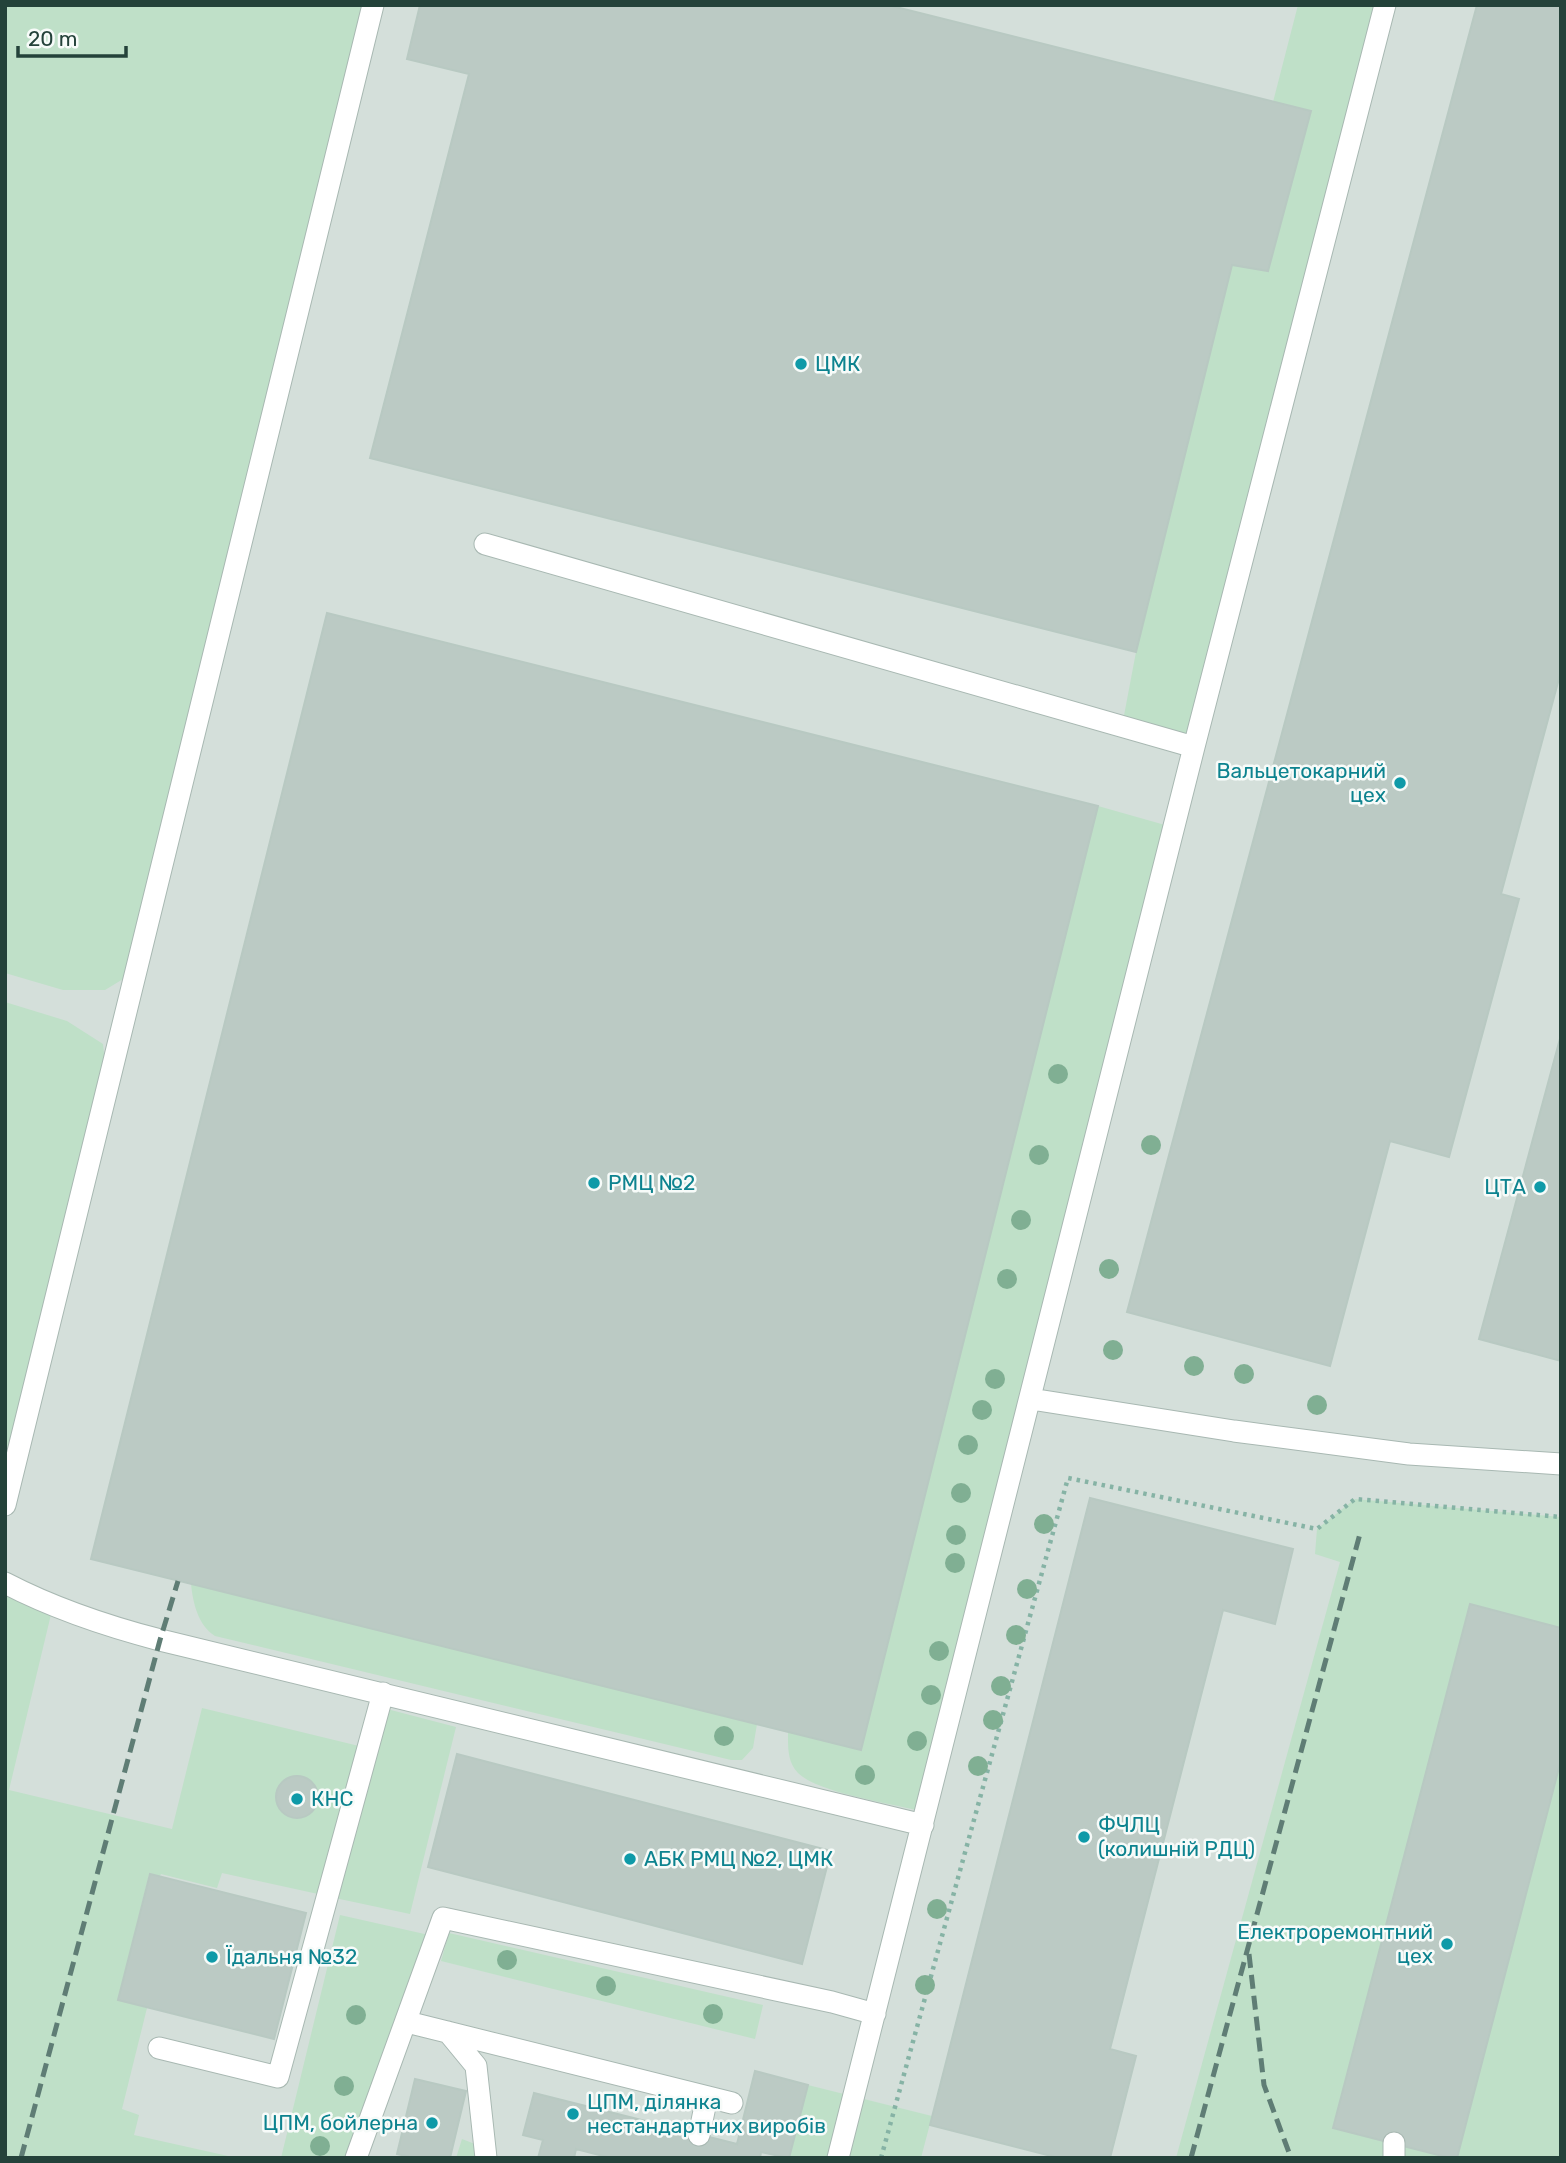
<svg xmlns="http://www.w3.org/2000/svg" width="1566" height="2163" font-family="Rubik,sans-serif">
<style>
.built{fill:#d4dfda}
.green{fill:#bfe0c8}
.building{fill:#bbcac4;stroke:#b8c9c2;stroke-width:2}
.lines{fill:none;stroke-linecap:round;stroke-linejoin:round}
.minor-casing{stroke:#a8b8b2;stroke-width:23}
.path{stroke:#86b3a5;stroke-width:4.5;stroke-dasharray:3.5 5;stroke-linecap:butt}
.minor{stroke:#fff;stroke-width:21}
.rail{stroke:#5f7d75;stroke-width:5;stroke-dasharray:14 7;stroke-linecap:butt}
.tree{fill:#80af93}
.culture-dot{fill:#0f9aa8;stroke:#f7fbf9;stroke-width:2.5}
.labels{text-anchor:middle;stroke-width:5;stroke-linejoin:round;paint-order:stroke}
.culture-label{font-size:21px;fill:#0d838f;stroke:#f7fbf9;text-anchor:start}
</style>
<rect width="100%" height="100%" fill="#e6efeb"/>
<path class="built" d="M5,5h1556v2153h-1556z"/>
<path class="green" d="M5,5h368l-235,965 -33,20h-42l-58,-17z
M1298,5h87l-191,742 -72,-21 14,-74 96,-387 36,6 43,-160 -38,-9z
M1098,806l67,19 -249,985c-29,-7 -99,-18 -118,-37 -11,-11 -10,-27 -10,-41l73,17z
M5,1002l62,19 36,23 5,46 -103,415z
M1355,1499l206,18v641h-385l164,-596 -25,-8 2,-25z
M5,1583l48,23 -44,184 163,39 30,-121 157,38 -41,148 -96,-21 -5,15 -56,-14 -1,2 -11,-1 -31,125 29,8 -25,101 17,6 -5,20 103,23h-232z
M191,1584l566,140 -4,24 -11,12h-11l-516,-124c-17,-11 -22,-33 -24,-52z
M387,1709l69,18 -46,187 -75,-16z
M340,1915l89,20 -80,223h-68z
M449,1933l314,72 -8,34 -314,-78z
M808,2085l124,31 -11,42h-132z
M462,2139l13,5 3,14h-22z"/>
<path class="building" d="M420,5h468l423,106 -43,160 -36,-6 -96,387 -766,-194 99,-384 -62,-15z
M1477,5h84v666l-60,223 18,5 -70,258 -59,-16 -60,225 -203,-54z
M327,613l771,193 -237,944 -770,-191z
M1561,1035v326l-82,-22z
M1090,1498l203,51 -18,75 -52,-14 -113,439 26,7 -26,102h-51l-129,-33z
M1470,1604l91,24v132l-104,398h-7l-117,-30z
M457,1754l374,97 -29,113 -374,-97z
M276 1797a21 21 0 1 1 42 0a21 21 0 1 1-42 0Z
M150,1874l156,39 -32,126 -156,-39z
M755,2071l53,14 -19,73 -28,-6 -1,6h-149l-35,-9 -2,9h-36l5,-18 -20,-5 11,-42 203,51z
M415,2079l51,12 -16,67h-36l-17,-4z"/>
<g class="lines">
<defs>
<path id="minor" d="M485,544l709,203
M1031,1399l203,32 175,23 152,10
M5,1505l368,-1500
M5,1583c50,26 101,43 155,57l763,185
M407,2022l325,81
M448,2032l28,34 10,92
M159,2048l119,29 105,-384
M699,2135l8,-38
M1394,2143v15
M356,2158l87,-240 389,84 43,12
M838,2158l356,-1411 191,-742"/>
</defs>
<use href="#minor" class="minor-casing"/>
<path class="path" d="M881,2158l187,-680 249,51 38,-30 206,18"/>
<use href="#minor" class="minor"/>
<path class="rail" d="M1249,1954l15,131 27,73
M21,2158l139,-518 18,-59
M1191,2158l170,-628"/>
</g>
<g class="tree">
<circle cx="1058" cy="1074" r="10"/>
<circle cx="1151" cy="1145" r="10"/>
<circle cx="1039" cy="1155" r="10"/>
<circle cx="1021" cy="1220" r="10"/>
<circle cx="1109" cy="1269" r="10"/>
<circle cx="1007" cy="1279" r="10"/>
<circle cx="1113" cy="1350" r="10"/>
<circle cx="1194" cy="1366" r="10"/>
<circle cx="1244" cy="1374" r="10"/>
<circle cx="995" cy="1379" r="10"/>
<circle cx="1317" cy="1405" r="10"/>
<circle cx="982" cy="1410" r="10"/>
<circle cx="968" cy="1445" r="10"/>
<circle cx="961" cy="1493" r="10"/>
<circle cx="1044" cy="1524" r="10"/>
<circle cx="956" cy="1535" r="10"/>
<circle cx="955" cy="1563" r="10"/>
<circle cx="1027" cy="1589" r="10"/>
<circle cx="1016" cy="1635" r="10"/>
<circle cx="939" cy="1651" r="10"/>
<circle cx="1001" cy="1686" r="10"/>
<circle cx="931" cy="1695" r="10"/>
<circle cx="993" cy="1720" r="10"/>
<circle cx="724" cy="1736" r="10"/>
<circle cx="917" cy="1741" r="10"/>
<circle cx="978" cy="1766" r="10"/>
<circle cx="865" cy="1775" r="10"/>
<circle cx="937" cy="1909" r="10"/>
<circle cx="507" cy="1960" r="10"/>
<circle cx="925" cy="1985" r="10"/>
<circle cx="606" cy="1986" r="10"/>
<circle cx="713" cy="2014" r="10"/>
<circle cx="356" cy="2015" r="10"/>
<circle cx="344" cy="2086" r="10"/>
<circle cx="320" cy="2146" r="10"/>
</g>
<g class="culture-dot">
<circle cx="801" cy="364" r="7"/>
<circle cx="1400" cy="783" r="7"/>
<circle cx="594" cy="1183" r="7"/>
<circle cx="1540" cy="1187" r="7"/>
<circle cx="297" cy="1799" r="7"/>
<circle cx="1084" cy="1837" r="7"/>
<circle cx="630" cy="1859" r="7"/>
<circle cx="1447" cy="1944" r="7"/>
<circle cx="212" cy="1957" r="7"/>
<circle cx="573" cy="2114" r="7"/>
<circle cx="432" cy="2123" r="7"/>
</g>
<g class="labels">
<g class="culture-label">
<text x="815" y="371">ЦМК</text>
<text x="1386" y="778" text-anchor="end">Вальцетокарний<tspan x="1386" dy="24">цех</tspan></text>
<text x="608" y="1190">РМЦ №2</text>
<text x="1526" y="1194" text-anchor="end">ЦТА</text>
<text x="311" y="1806">КНС</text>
<text x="1098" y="1832">ФЧЛЦ<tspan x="1098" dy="24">(колишній РДЦ)</tspan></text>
<text x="644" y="1866">АБК РМЦ №2, ЦМК</text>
<text x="1433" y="1939" text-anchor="end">Електроремонтний<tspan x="1433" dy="24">цех</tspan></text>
<text x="226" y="1964">Їдальня №32</text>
<text x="587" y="2109">ЦПМ, ділянка<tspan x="587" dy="24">нестандартних виробів</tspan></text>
<text x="418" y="2130" text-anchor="end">ЦПМ, бойлерна</text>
</g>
</g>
<rect width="1566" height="2163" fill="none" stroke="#24423a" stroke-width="14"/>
<path d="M18 46v10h108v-10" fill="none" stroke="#24423a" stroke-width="3.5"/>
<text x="28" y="46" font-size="21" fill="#24423a" stroke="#f7fbf9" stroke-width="5" paint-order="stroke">20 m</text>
</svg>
